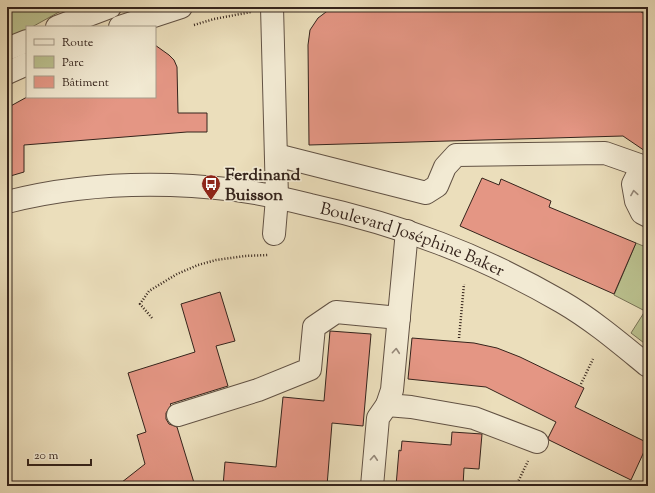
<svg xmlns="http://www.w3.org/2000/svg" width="655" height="493" font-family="'Sorts Mill Goudy',serif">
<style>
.green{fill:#bac08e;stroke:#787255}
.building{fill:#e49684;stroke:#35241c}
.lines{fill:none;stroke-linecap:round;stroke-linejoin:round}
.minor-casing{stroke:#625244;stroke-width:24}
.path{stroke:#35241c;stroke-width:2.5;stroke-dasharray:1 2;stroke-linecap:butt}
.minor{stroke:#f2ead3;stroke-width:22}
.oneway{stroke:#948778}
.labels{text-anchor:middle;stroke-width:3.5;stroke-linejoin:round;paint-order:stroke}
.poi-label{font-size:17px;font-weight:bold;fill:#35241c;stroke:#f2ead3;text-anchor:start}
.street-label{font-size:17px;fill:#35241c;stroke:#f2ead3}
</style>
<rect width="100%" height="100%" fill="#ebdebb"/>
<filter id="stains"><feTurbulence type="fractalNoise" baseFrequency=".005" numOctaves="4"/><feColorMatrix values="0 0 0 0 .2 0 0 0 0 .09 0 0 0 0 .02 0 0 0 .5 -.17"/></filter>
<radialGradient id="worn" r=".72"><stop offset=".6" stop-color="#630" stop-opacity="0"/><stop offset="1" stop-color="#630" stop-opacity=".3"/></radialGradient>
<path class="green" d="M7,7h61l-36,20h-5v3l-20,11z
M636,243l12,5v98l-17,-13 14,-22 -31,-16z"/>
<path class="building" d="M341,7h5v1l23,-1h164v1l100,-1 15,9v137l-25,-17 -314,9 -1,-100 2,-15 8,-12 12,-9z
M155,45l14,10 5,5 3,7 1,46h29v19h-20l-163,13v27l-17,5v-69l20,-11h128z
M482,178l17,7 2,-6 50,22 -2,6 87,36 -22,51 -154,-68z
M220,292l15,49 -19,5 12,40 -58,18 1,1 -5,8v6l3,5 8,3 18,59h-78l28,-22 -8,-29 9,-3 -18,-59 67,-21 -14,-48z
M330,331l41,3 -8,92 -31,-3 -5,63h-104l2,-24 51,5 7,-70 41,4z
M412,338l62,5 23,5 23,9 64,31 -9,19 73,36 -17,37 -82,-40 -1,-2 8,-16 -70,-35 -78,-8z
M452,432l30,2 -3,35 -15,-1 -1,18h-67l3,-36 2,1 1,-10 49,4z"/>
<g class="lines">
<defs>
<g id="minor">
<path d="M272,7l5,191 -3,36"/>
<path d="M57,27l53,-20"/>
<path d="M120,27l61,-20"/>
<path d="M7,49l20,-8"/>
<path d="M7,73l20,-9"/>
<path d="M276,155l150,38 11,-7 8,-19 11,-12 149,-2 37,13 6,4"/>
<path d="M642,166l-9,18 3,17 6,12 6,3"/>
<path id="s1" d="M7,202c74,-19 153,-21 229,-12 25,3 50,9 74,15 91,20 171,50 252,97 31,18 59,42 86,64"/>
<path d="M387,405l24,2 63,11 63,24"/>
<path d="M178,415l80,-25 52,-21 4,-42 22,-15 63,6"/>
<path d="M372,486l6,-68 9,-13 5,-15 15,-159"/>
</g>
</defs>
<use href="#minor" class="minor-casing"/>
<path class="path" d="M194,25l20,-6 37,-7
M152,318l-12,-14 9,-13 28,-17 21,-9 18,-5 29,-4 23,-1
M459,338l5,-54
M581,384l12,-25
M516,486l12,-25"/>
<use href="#minor" class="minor"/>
</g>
<defs><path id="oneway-chevron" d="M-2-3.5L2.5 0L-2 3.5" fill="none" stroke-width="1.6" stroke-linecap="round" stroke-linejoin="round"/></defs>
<g class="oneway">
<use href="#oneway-chevron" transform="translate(634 193) rotate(-99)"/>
<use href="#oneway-chevron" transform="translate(396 351) rotate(-85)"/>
<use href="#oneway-chevron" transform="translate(374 458) rotate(-86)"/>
</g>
<defs>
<symbol id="bus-pin" viewBox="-11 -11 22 30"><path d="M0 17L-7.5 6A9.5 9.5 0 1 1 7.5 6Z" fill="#8f2418" stroke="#f2ead3"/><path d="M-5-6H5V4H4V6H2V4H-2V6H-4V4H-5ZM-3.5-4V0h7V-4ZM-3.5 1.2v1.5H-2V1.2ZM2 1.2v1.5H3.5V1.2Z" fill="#fff"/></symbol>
</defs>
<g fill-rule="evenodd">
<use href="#bus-pin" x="200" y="173" width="22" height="30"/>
</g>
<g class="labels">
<g class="poi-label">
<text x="225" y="180">Ferdinand<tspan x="225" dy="20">Buisson</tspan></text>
</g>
<g class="street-label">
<text dy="6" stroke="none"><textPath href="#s1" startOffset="414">Boulevard Joséphine Baker</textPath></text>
</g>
</g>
<rect width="655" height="493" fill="none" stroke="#ebdebb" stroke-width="24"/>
<rect x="8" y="8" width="639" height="477" fill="none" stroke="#35241c" stroke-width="2"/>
<rect x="12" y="12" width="631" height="469" fill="none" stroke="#35241c"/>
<rect x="26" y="26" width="130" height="72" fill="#f2ead3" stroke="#a69b8a"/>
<rect x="34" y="39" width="20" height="6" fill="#f2ead3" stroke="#a69b8a"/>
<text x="62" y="46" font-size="12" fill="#35241c">Route</text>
<rect x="34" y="56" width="20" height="12" fill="#bac08e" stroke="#a69b8a"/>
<text x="62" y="66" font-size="12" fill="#35241c">Parc</text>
<rect x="34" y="76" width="20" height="12" fill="#e49684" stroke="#a69b8a"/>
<text x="62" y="86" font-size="12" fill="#35241c">Bâtiment</text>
<path d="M28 459v6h63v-6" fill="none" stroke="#35241c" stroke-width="2"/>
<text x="34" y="459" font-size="12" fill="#35241c" stroke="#f2ead3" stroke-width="3" paint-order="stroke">20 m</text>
<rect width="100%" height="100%" filter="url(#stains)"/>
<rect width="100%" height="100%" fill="url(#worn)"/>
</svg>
